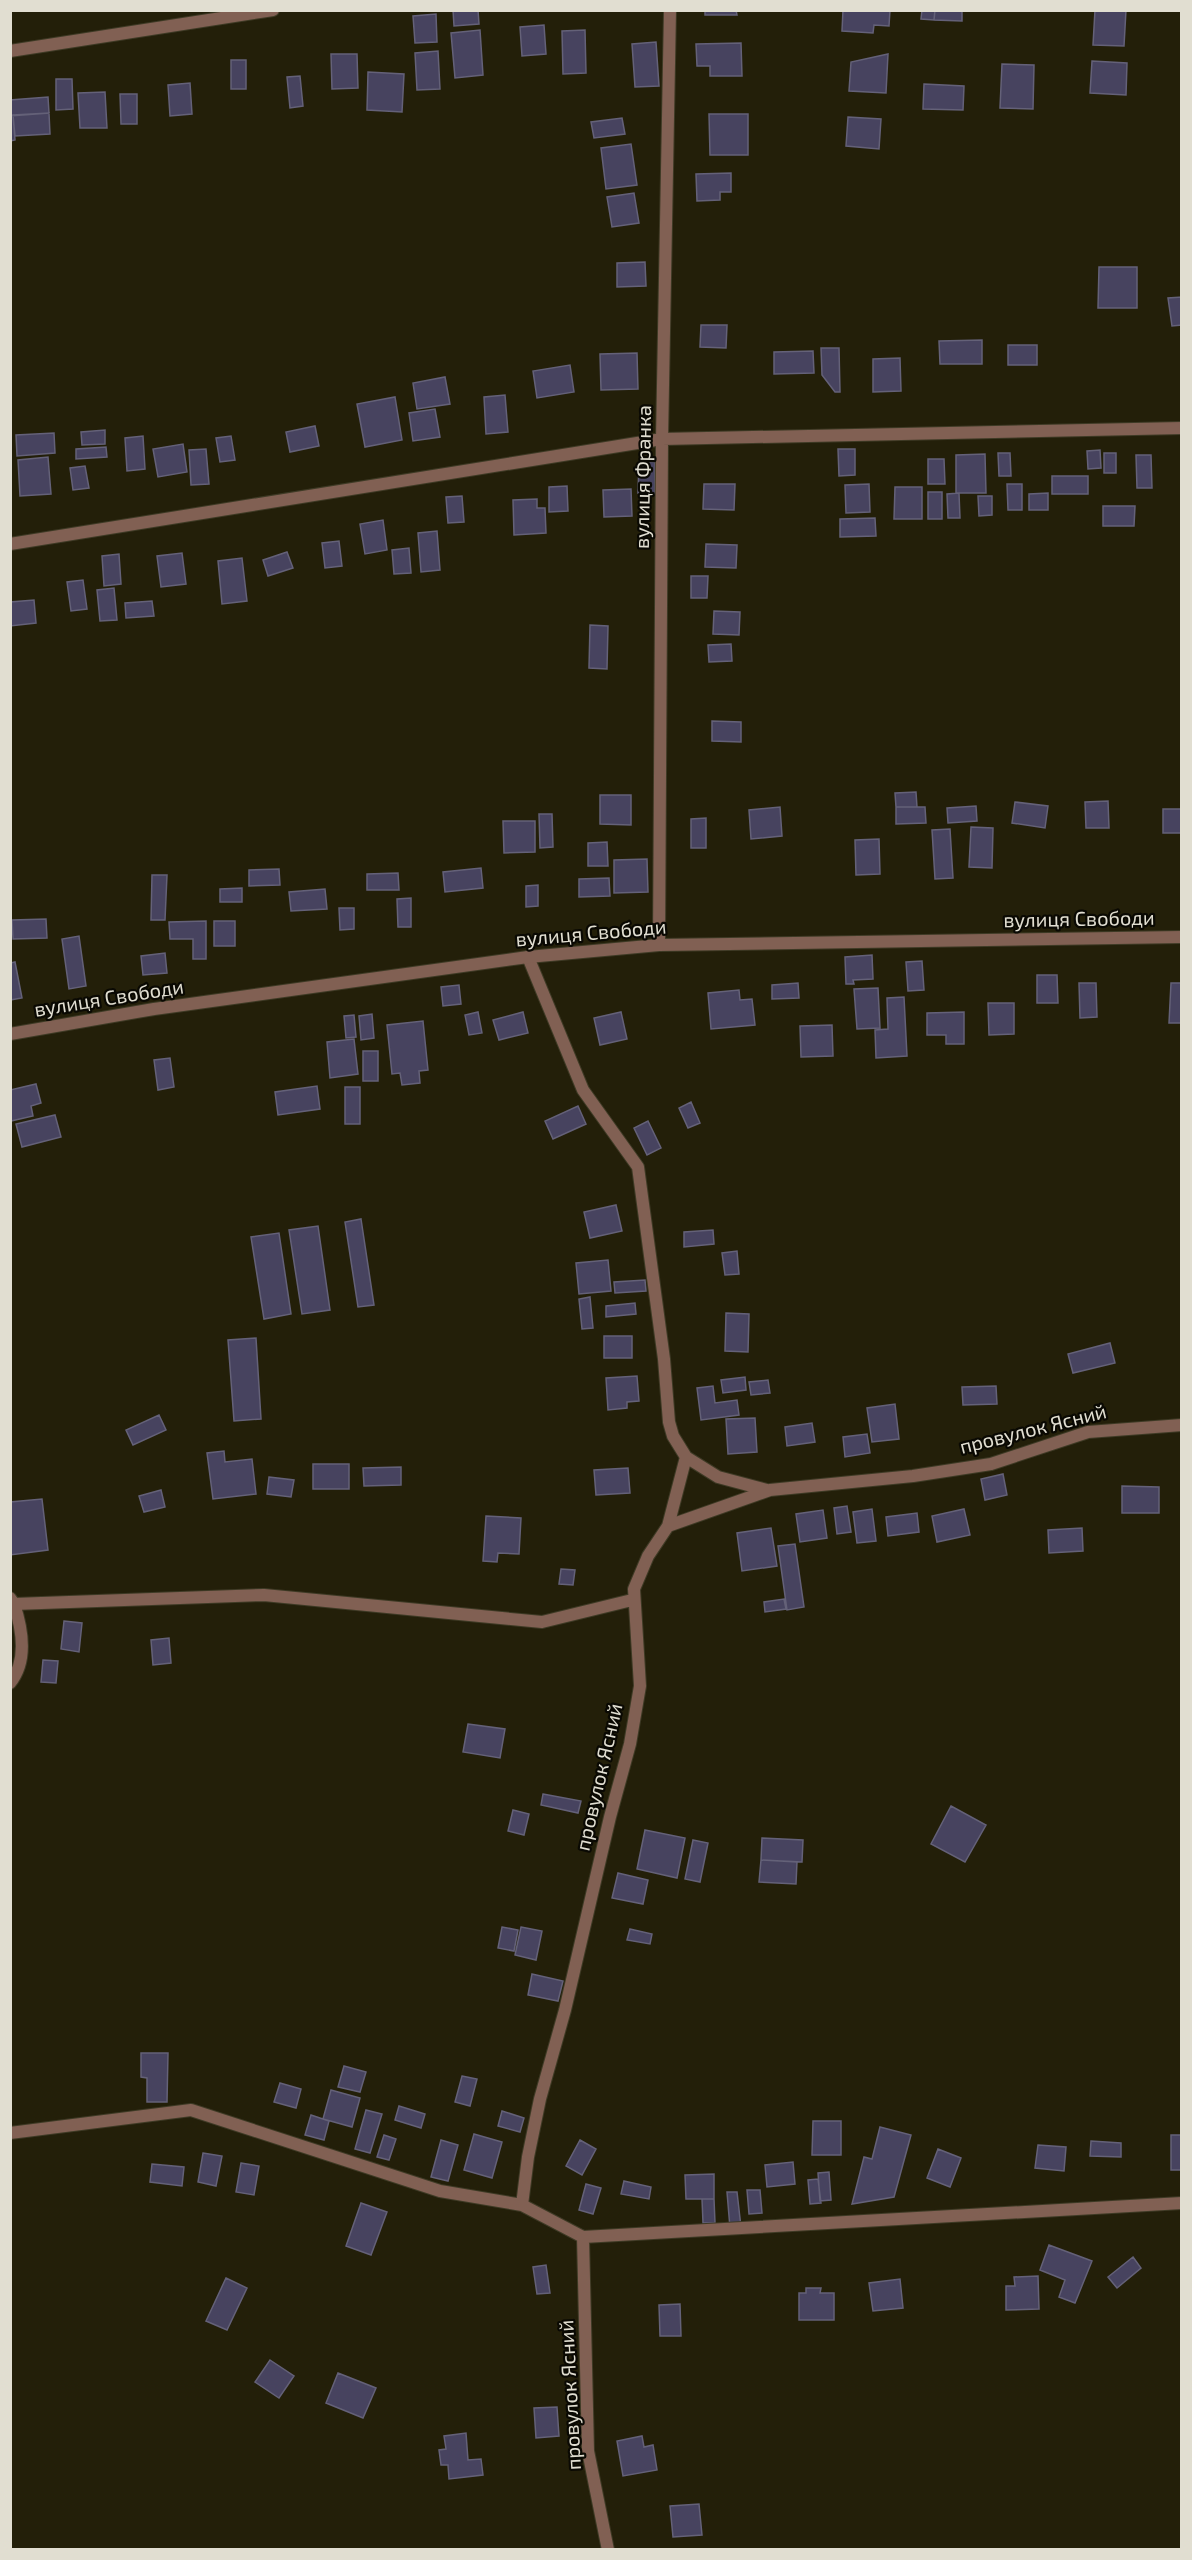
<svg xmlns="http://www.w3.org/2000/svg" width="1192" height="2560" font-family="'Exo 2',sans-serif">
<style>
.building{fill:#47435f;stroke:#646178;stroke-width:1.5}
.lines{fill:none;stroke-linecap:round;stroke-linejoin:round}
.minor-casing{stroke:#3e3a25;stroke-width:14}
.tertiary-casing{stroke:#3e3a25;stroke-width:14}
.minor{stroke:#816053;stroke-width:12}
.tertiary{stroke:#816053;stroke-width:12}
.labels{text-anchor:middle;stroke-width:4.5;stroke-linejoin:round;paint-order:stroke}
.street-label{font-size:20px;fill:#e1ded1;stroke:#0a0903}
</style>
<rect width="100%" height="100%" fill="#231f09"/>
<path class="building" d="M453,10h25l1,14 -25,2z
M705,10h31l1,5h-32z
M843,10h47l-1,16 -15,-1 -1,8 -31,-2z
M922,10h13l-1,10 -13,-1z
M935,10h27v11l-28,-1z
M1095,10h31l-2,36 -31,-1z
M436,14l1,28 -22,1 -2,-27z
M544,25l2,29 -24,2 -2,-29z
M480,30l3,45 -28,3 -4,-45z
M585,30l1,43 -23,1 -1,-43z
M656,42l3,44 -24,1 -3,-43z
M741,43l1,33h-32v-10h-13l-1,-22z
M438,51l2,38 -23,1 -2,-37z
M331,54h26l1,34 -26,1z
M888,54l-2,39 -37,-2 2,-29z
M231,60h15v29h-15z
M1092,61l35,2 -1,32 -36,-2z
M1002,64l32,1 -1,44 -33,-1z
M368,72l36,2 -2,38 -35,-2z
M300,76l3,30 -13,2 -3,-31z
M56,79h16l1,30 -17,1z
M190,83l2,31 -22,2 -2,-31z
M924,84l40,2 -1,24 -40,-1z
M105,92l2,36h-27l-2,-35z
M120,94h17v30h-16z
M48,97l1,16 -39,3v-16z
M49,113l1,21 -35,2 -2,-21z
M709,114h39v41h-38z
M13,115l2,25 -5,1v-25z
M848,117l33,2 -2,30 -33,-3z
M622,118l3,16 -31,4 -3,-16z
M631,144l6,41 -31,4 -5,-41z
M731,173v19h-11v8l-23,1 -1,-27z
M634,193l5,30 -27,4 -5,-30z
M645,262l1,24 -29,1v-24z
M1099,267h38v41h-39z
M1182,297v28l-10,1 -4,-28z
M701,325h26l-1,23 -26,-1z
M982,340v24h-42l-1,-23z
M1008,345h29v20h-29z
M821,348h18l1,44h-5l-13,-17z
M813,351l1,22 -40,1v-22z
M637,353l1,36 -37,1 -1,-36z
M900,358l1,33 -28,1v-33z
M570,365l4,27 -37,6 -4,-27z
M445,377l5,27 -33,5 -4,-26z
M505,395l3,37 -22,2 -2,-37z
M395,397l7,43 -37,7 -8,-43z
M435,409l5,28 -27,4 -4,-28z
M315,426l4,20 -29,6 -4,-20z
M105,430v14l-23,1 -1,-13z
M54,433l1,20 -38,3 -1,-21z
M143,436l2,33 -18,2 -2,-33z
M231,436l4,24 -15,2 -4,-24z
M183,444l4,28 -29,5 -5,-28z
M106,447l1,10 -31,2v-10z
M206,449l3,35 -18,1 -2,-35z
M838,449h17v26l-16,1z
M1100,450l1,18 -13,1 -1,-18z
M998,453h12l1,23h-12z
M1104,453h12v20h-12z
M985,454l1,39h-30v-38z
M1136,455h15l1,33h-15z
M48,457l3,37 -31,2 -2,-36z
M928,459h16l1,25h-17z
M639,462h16v32l-17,-1z
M85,466l4,22 -16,2 -3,-22z
M1052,476h36v18h-36z
M704,484h31l-1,26 -31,-1z
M869,484l1,28 -24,1 -1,-28z
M1007,484h15v26h-14z
M567,486l1,25 -19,1v-25z
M895,487h27v32h-28z
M631,489l1,27 -28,1 -1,-27z
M928,492h14v27h-14z
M959,493l1,25h-12l-1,-24z
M1048,493v17h-19v-16z
M462,496l2,26 -16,1 -2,-26z
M978,496h14v19l-13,1z
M537,499v9h8l1,25 -32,2 -1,-35z
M1103,506h32l-1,20h-31z
M875,518l1,18 -36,1v-18z
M383,520l4,30 -22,4 -5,-30z
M437,531l3,39 -19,2 -3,-39z
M339,541l3,25 -17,2 -3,-25z
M706,544l31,1 -1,23 -31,-1z
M409,548l2,25 -17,1 -2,-24z
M287,552l6,16 -25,8 -5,-16z
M182,553l4,31 -25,3 -4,-31z
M119,554l2,30 -17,2 -2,-30z
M242,558l5,43 -25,3 -4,-43z
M691,576h17l-1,22h-16z
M83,580l4,29 -16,2 -4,-29z
M114,588l3,32 -17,1 -3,-31z
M34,600l2,23 -26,3v-24z
M152,601l2,15 -28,2 -1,-15z
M714,611l26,1 -1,23 -26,-1z
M590,625l18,1 -1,43 -18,-1z
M731,644l1,17 -23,1 -1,-17z
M712,721l29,1v20l-29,-1z
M916,792l1,15h-21l-1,-14z
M600,795h31v30l-31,-1z
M1108,801l1,27h-23l-1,-26z
M1015,802l33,4 -3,22 -33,-5z
M976,806l1,15 -29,2 -1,-15z
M780,807l2,29 -31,3 -2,-29z
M896,807h29l1,16 -30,1z
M1163,809h18v24h-18z
M539,814h13l1,33 -13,1z
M706,818v30h-15v-29z
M503,821h32v31l-31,1z
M971,827l22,1 -1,40 -23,-1z
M950,829l3,49 -18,1 -3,-49z
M879,839l1,35 -24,1 -1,-35z
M607,842l1,24h-20v-23z
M647,859l1,33 -34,1v-33z
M481,868l2,20 -38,4 -2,-20z
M279,869l1,16 -31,1v-16z
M398,873l1,17h-32v-16z
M152,875h15l-2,45h-14z
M609,878l1,18 -31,1v-18z
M538,885v21l-12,1v-21z
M242,888v14h-22v-13z
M325,889l2,20 -36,2 -2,-19z
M411,898v29h-13l-1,-28z
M339,908h15v21l-14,1z
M46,919l1,19 -34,1 -1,-19z
M206,921v38h-13v-20h-23l-1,-17z
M214,921h21v25h-21z
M79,936l7,50 -17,3 -7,-50z
M165,953l2,20 -24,2 -2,-19z
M872,955l1,24 -20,1 1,4h-8l-1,-27z
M922,961l2,29 -16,1 -2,-29z
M15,962l7,36 -12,2v-37z
M1037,975h20l1,28h-21z
M798,983l1,15 -27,1v-14z
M1079,983h17l1,34 -17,1z
M1171,983h11v40h-13z
M459,985l2,19 -18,2 -2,-19z
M878,988l2,40 -23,1 -3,-40z
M739,990l1,10 12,-1 3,26 -44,4 -3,-36z
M904,997l3,59 -31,2 -1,-28 13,-1 -1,-31z
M988,1003h26v31l-25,1z
M478,1012l4,21 -13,2 -4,-20z
M523,1012l5,21 -29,7 -6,-20z
M621,1012l6,27 -27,6 -6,-27z
M964,1012v32h-18v-9h-19v-22z
M372,1014l2,24 -13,2 -2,-24z
M354,1015l2,22 -10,1 -2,-22z
M423,1021l5,49 -9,1 1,12 -18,2 -2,-12 -8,1 -5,-49z
M832,1025l1,31 -32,1 -1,-31z
M354,1039l4,35 -28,4 -3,-36z
M363,1051h15v30h-15z
M170,1058l4,29 -16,3 -4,-30z
M36,1084l5,19 -10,3 2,10 -22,5 -1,-31z
M317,1086l3,23 -42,6 -3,-23z
M345,1087h15v37h-15z
M691,1102l9,21 -12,5 -9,-20z
M578,1106l8,18 -33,15 -8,-18z
M55,1115l6,22 -39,10 -6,-23z
M648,1121l13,27 -14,7 -13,-27z
M616,1205l6,26 -32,7 -6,-26z
M361,1219l13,86 -16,2 -13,-85z
M318,1226l12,84 -28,4 -13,-84z
M713,1230l1,14 -30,3v-15z
M279,1233l12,81 -27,5 -13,-82z
M737,1251l2,23 -14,1 -3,-22z
M608,1260l3,31 -32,3 -3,-31z
M645,1280l1,11 -31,2 -1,-11z
M590,1297l3,31 -11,1 -3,-30z
M635,1303l1,11 -30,3v-11z
M726,1313l23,1 -1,38 -23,-1z
M604,1336h28v22h-28z
M256,1338l5,81 -27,2 -6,-81z
M1110,1343l5,20 -42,10 -5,-19z
M637,1376l2,25 -12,1v6l-19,2 -2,-32z
M745,1377l1,13 -23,3 -2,-13z
M768,1380l2,13 -19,2 -2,-13z
M713,1386l2,17 22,-3 2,15 -38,5 -4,-32z
M996,1386l1,18 -34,1 -1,-18z
M895,1404l4,35 -27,3 -5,-34z
M159,1415l7,15 -33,15 -7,-15z
M755,1418l2,34 -29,2 -2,-35z
M812,1423l3,19 -28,4 -2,-19z
M867,1434l3,19 -25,4 -2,-20z
M224,1451l1,11 27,-3 4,35 -43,5 -6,-46z
M313,1464h36v25h-36z
M401,1467v18l-37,1 -1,-18z
M628,1468l2,25 -34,2 -2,-25z
M1003,1474l4,21 -22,5 -4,-21z
M269,1477l25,3 -3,17 -24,-3z
M1122,1486l37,1v26h-37z
M161,1490l4,17 -21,5 -5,-16z
M42,1499l6,51 -38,5v-53z
M847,1506l4,26 -14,2 -3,-26z
M872,1509l4,32 -19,2 -4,-31z
M964,1509l6,26 -33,7 -5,-26z
M823,1510l4,28 -27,4 -4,-28z
M917,1513l2,19 -31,4 -2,-19z
M486,1516l35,2 -2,36 -21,-1 -1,9 -14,-1z
M771,1528l6,38 -35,5 -5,-38z
M1082,1528l1,23 -34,2 -1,-23z
M795,1544l9,63 -17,3 -9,-64z
M561,1569l14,1 -2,15 -14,-1z
M784,1599l2,10 -21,3 -1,-10z
M64,1621l18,2 -3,29 -18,-3z
M169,1638l2,25 -18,2 -2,-25z
M43,1660l15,1 -2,22 -15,-1z
M468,1724l37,5 -5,29 -37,-6z
M543,1794l38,7 -3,12 -37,-8z
M951,1806l35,19 -21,37 -34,-18z
M513,1810l16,4 -5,21 -16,-4z
M645,1830l40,8 -8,40 -40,-9z
M762,1838l41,2 -1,22 -41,-2z
M693,1840l15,3 -8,39 -15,-3z
M761,1860l36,2 -1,22 -37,-2z
M618,1873l30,7 -5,24 -31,-6z
M502,1927l16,3 -4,21 -16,-3z
M521,1927l21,4 -6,29 -21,-5z
M630,1929l22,5 -2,10 -23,-4z
M532,1974l31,7 -5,20 -30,-6z
M141,2053h27l-1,49h-20v-24l-6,-1z
M344,2066l22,6 -6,20 -22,-5z
M462,2076l15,3 -7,27 -15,-4z
M280,2083l21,6 -5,19 -22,-6z
M331,2090l29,8 -8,29 -29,-8z
M399,2106l26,8 -4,14 -26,-8z
M366,2110l16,4 -12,39 -15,-4z
M502,2111l22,7 -4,14 -22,-6z
M311,2115l18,6 -5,19 -19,-5z
M813,2121h28v34h-29z
M880,2127l31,8 -17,62 -42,7 12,-47 8,2z
M474,2134l28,8 -10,36 -28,-8z
M384,2135l12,4 -7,21 -12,-3z
M1171,2135h11v35h-11z
M441,2140l17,5 -10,36 -17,-4z
M580,2140l16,9 -14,26 -16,-9z
M1091,2141l30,2v14l-31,-1z
M1038,2145l28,2 -2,24 -29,-3z
M938,2149l23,9 -11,29 -23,-9z
M203,2153l19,3 -6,30 -18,-4z
M793,2162l2,22 -28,3 -2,-22z
M241,2163l18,3 -5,29 -18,-3z
M152,2164l32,3 -2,19 -32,-4z
M829,2172l2,28 -11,1 -2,-28z
M714,2174v25h-28l-1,-24z
M818,2179l3,24 -11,1 -2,-24z
M624,2181l27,6 -2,12 -28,-5z
M586,2184l15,4 -8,26 -14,-4z
M747,2190h13l2,23 -13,1z
M727,2192h10l4,35 -11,1z
M702,2199h12l1,24h-12z
M361,2203l26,9 -16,43 -25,-9z
M1049,2245l43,16 -17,42 -16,-6 6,-17 -25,-10z
M1133,2257l8,11 -24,20 -9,-11z
M546,2265l4,28 -13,1 -4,-27z
M1038,2276l1,33 -33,1v-24h9l-1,-9z
M226,2278l21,10 -20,42 -21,-9z
M900,2279l3,29 -30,3 -4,-28z
M806,2288h15l-1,5h14v27h-35v-27h7z
M680,2304l1,32h-21l-1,-31z
M270,2360l24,16 -15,22 -24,-16z
M338,2373l38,15 -13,30 -37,-15z
M557,2407l2,29 -23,2 -2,-30z
M466,2433l2,27 13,-1 2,16 -34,4 -1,-14h-7l-2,-15 7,-1 -2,-13z
M642,2436l2,11 9,-2 4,25 -34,6 -6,-35z
M699,2504l3,31 -29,2 -3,-31z"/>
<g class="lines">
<defs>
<path id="minor" d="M10,51l263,-41
M10,544l652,-105 520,-11
M659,945l3,-506 8,-429
M528,957l55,133 55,77 26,192 5,63 4,14 13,21 32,20 49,13
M668,1526l18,-69
M10,1598l4,6 250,-9 278,27 90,-22
M10,1683c18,-22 12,-55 4,-79
M10,2133l181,-23 249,81 82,14 61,32 599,-34
M522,2205l6,-48 12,-58 25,-89 45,-193 20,-73 10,-58 -6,-97 14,-33 20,-30 102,-36 143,-14 78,-12 97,-32 94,-7
M583,2237l5,214 20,99"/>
<path id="tertiary" d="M10,1034l144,-25 374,-52 131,-12 523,-8"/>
</defs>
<use href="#minor" class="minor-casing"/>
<use href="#tertiary" class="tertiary-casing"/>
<use href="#minor" class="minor"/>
<use href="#tertiary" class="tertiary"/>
</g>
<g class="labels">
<g class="street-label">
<text transform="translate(643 477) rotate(-89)" y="7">вулиця Франка</text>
<text transform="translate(1079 919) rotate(-1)" y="7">вулиця Свободи</text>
<text transform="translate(591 933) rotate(-5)" y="7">вулиця Свободи</text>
<text transform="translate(109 998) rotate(-9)" y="7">вулиця Свободи</text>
<text transform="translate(1033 1429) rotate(-14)" y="7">провулок Ясний</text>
<text transform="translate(599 1777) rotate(-77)" y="7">провулок Ясний</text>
<text transform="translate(570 2395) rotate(-93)" y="7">провулок Ясний</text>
</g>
</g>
<rect width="1192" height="2560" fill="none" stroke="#e1ded1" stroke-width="24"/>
</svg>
